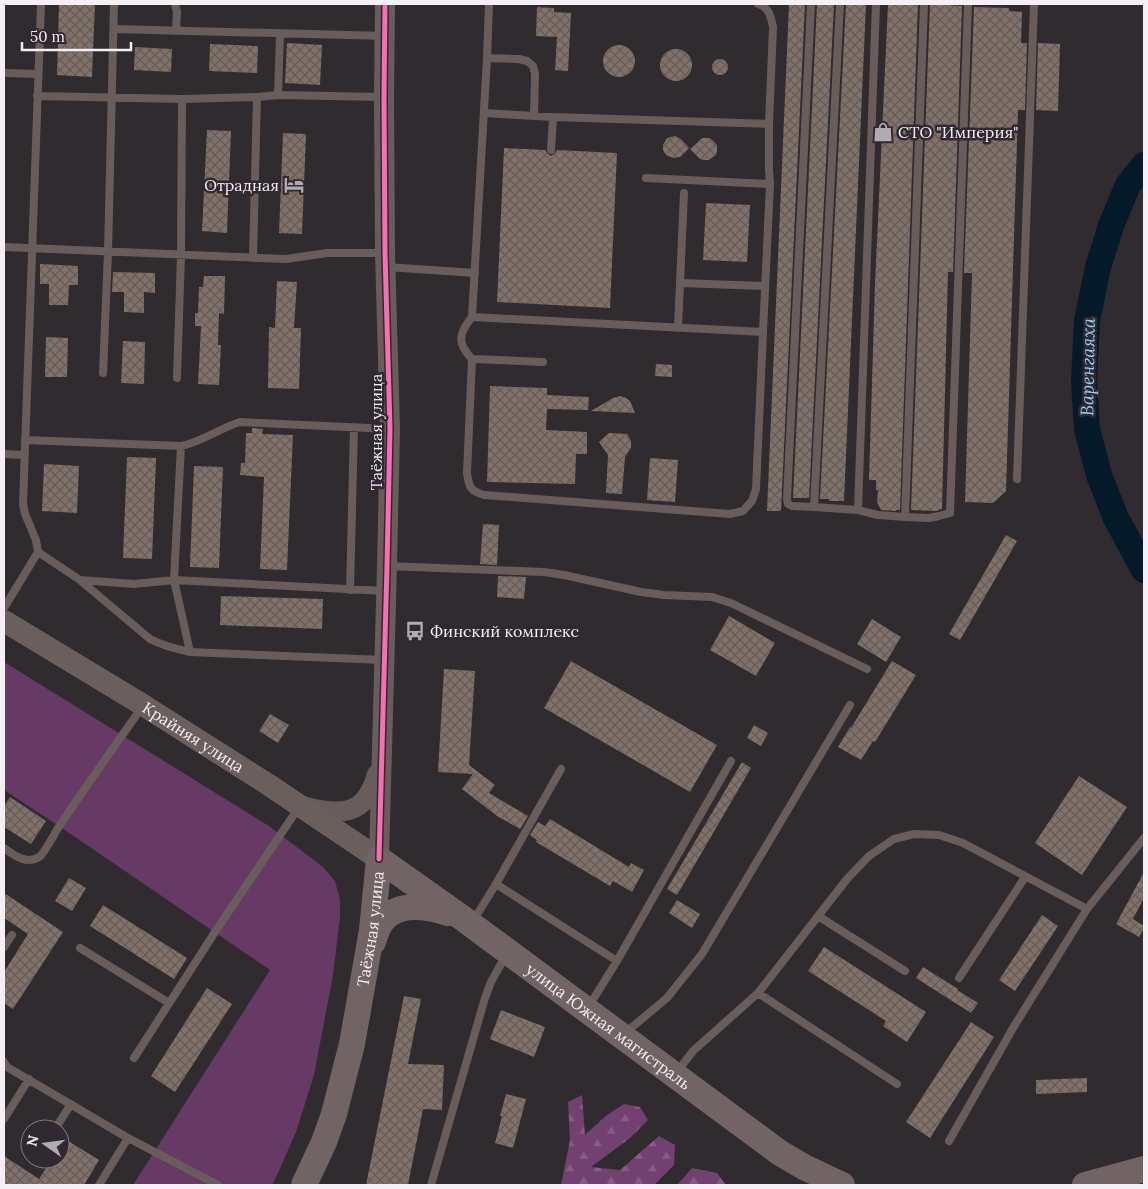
<svg xmlns="http://www.w3.org/2000/svg" width="1148" height="1189" font-family="Lora,serif">
<style>
.green{fill:#673965}
.forest{fill:url(#forest-firs)}
.lines{fill:none;stroke-linecap:round;stroke-linejoin:round}
.river{stroke:#041a28;stroke-width:26}
.building{fill:url(#building-cross-hatch)}
.service{stroke:#695d5c;stroke-width:8}
.tertiary{stroke:#695d5c;stroke-width:20}
.secondary{stroke:#6b5f5e;stroke-width:22}
.trunk{stroke:#726464;stroke-width:26}
.cycleway-casing{stroke:#312931;stroke-width:8}
.cycleway{stroke:#f96db3;stroke-width:5}
.labels{text-anchor:middle;stroke-width:5;stroke-linejoin:round;paint-order:stroke}
.poi-label{font-size:16px;fill:#f5f0f5;stroke:#312931;text-anchor:start}
.street-label{font-size:16px;fill:#f5f0f5;stroke:#312931}
.water-label{font-size:18px;font-style:italic;fill:#91d1f9;stroke:#312931}
</style>
<defs>
<pattern id="forest-firs" width="22" height="20" patternUnits="userSpaceOnUse" patternTransform="scale(1.25)"><rect width="22" height="20" fill="#734072"/><path d="M5 1l3.5 6h-7zM16 11l3.5 6h-7z" fill="#885c87"/></pattern>
<pattern id="building-cross-hatch" width="8" height="8" patternUnits="userSpaceOnUse" patternTransform="scale(1.25)"><rect width="8" height="8" fill="#817168"/><path d="M0 0l8 8M0 8l8-8" fill="none" stroke="#665c59"/></pattern>
</defs>
<rect width="100%" height="100%" fill="#2f2b2f"/>
<path class="green" d="M4,662l265,164 54,41 12,14 5,19v17l-7,58 -19,100 -18,57 -19,43 -5,10h-139l137,-215 -211,-144 -55,-36z"/>
<path class="forest" d="M582,1095l3,40 22,-20 17,-11 16,3 8,13 -18,18 -39,29 29,3 39,-34 16,9 -1,20 -20,20h-93l9,-45 -2,-38z
M692,1168l25,5 9,12h-49z"/>
<g class="lines">
<path class="river" d="M1144,165l-16,20 -16,38 -14,44 -11,54 -3,61 3,47 12,46 16,41 29,54"/>
</g>
<path class="building" d="M59,4h36l-3,73 -35,-2z
M789,4h16l-24,507h-14z
M817,4h17l-25,494h-16z
M846,4h20l-22,497h-15v-2h-9z
M888,4h30l-18,506h-4v1l-15,-1 -4,-8 1,-12h-2v-10h-7l6,-196z
M930,4l32,2 -9,266h-5l-6,237 -6,2 -25,-1z
M537,7l17,1v4l17,1 -3,58 -13,-1 2,-33 -21,-1z
M974,7l35,1v3l13,1 -1,31h6l-2,67h-7l-12,381 -13,12 -28,-1 7,-229h-8z
M287,43l35,2 -2,40 -35,-2z
M1038,43l22,1 -2,67 -22,-1z
M210,44l48,2 -1,27 -48,-2z
M603 61a16 16 0 1 1 32 0a16 16 0 1 1-32 0Z
M135,47l37,2 -1,23 -37,-2z
M660 65a16 16 0 1 1 32 0a16 16 0 1 1-32 0Z
M712 67a8 8 0 1 1 16 0a8 8 0 1 1-16 0Z
M207,130l24,1 -4,102 -25,-2z
M283,133l23,1 -4,100 -23,-1z
M675,136l6,3 8,9 -9,9 -7,1 -7,-3 -3,-5v-5l4,-7z
M702,138h8l7,7v6l-1,4 -7,5h-5l-4,-1 -10,-10z
M504,148l41,2 3,4 3,2 4,-3 2,-3 60,3 -7,155 -113,-6z
M706,203l44,2 -3,57 -44,-2z
M40,264l38,2v19h-9l-1,20h-19v-21h-9z
M113,272l42,1v20l-11,-1v21l-20,-1v-20h-12z
M204,276h21l-1,38 -5,-1 -1,32h3l-2,40 -21,-1 3,-58h-6v-13h3l1,-26h4z
M277,281l20,1 -3,46h7l-2,61 -31,-1 1,-61 6,1z
M46,337l22,1 -1,39h-22z
M123,341l22,1 -1,42 -23,-1z
M656,364l16,1v12l-17,-1z
M490,386l57,2v7l42,2 -1,13 -41,-1 -1,21 41,2v22h-11l-1,30 -88,-2z
M620,396l6,2 4,3 5,12 -44,-2 22,-13z
M252,428l11,1 -1,5 31,1 -6,135 -27,-1 4,-92 -24,-2 1,-12h4l1,-30h6z
M609,433l18,1 4,7v7l-6,9 -3,37 -16,-1 2,-38 -9,-13z
M127,457l29,1 -4,101 -29,-1z
M650,458l28,2 -3,42 -28,-2z
M44,464l35,2 -2,47 -35,-2z
M194,466l29,1 -4,101 -29,-1z
M483,524l16,1 -2,40 -17,-1z
M1006,535l11,6 -57,99 -11,-6z
M498,576l28,1 -2,22 -27,-2z
M221,596l102,3 -1,30 -102,-4z
M729,616l46,27 -19,33 -46,-26z
M872,619l29,18 -15,25 -29,-18z
M571,661l146,84 -27,47 -146,-84z
M892,661l24,14 -41,67 -2,-1 -12,19 -23,-13 12,-20 1,1z
M444,669l31,2 -6,94 26,20 -6,8 39,23 -8,13 -23,-13 -35,-27 11,-15 -35,-2z
M270,714l19,11 -11,18 -19,-12z
M754,725l14,8 -7,13 -14,-8z
M742,762l9,6 -74,127 -10,-6z
M1079,776l48,31 -45,68 -47,-32z
M10,797l36,24 -15,23 -27,-17v-21z
M550,819l79,48 2,-4 13,7 -12,22 -19,-11 -3,5 -74,-44 1,-2 -7,-5 8,-13 7,4z
M1144,872v26l-11,21 11,7v2l-5,9 -23,-13z
M69,878l17,10 -14,23 -17,-10z
M4,893l59,39 -50,77 -9,-6v-31l24,-38 -24,-16z
M677,900l23,14 -8,14 -23,-15z
M103,905l84,53 -13,21 -84,-53z
M1042,915l16,11 -43,65 -16,-11z
M824,947l102,65 -19,30 -24,-16 3,-5 -78,-50z
M923,967l35,22 -1,1 21,13 -7,10 -55,-35z
M207,988l25,16 -57,88 -24,-16z
M404,996l17,3 -13,65 36,1 -2,45 -19,-1 -15,76h-42z
M501,1010l44,17 -11,30 -44,-18z
M971,1022l23,15 -64,101 -24,-16z
M1087,1078v14l-51,2v-14z
M506,1094l20,5 -13,49 -18,-5 7,-27h-2z
M65,1139l34,21 -15,25h-80v-29l35,23 13,-20h8v-13z"/>
<g class="lines">
<path class="service" d="M175,4l2,8 -1,19
M489,4l-2,54 -15,259 291,15 7,-148 -1,-14v-46l4,-97c-2,-10 -4,-20 -15,-23
M811,4l-24,495 1,5 4,2 22,1 26,-503
M114,29l271,7
M487,58l32,1 8,2 6,5 2,8 -1,42
M4,73l34,1
M278,95l2,-61
M37,96l145,3 75,-2 21,-2 104,2
M484,113l69,4 216,7
M551,150l2,-33
M646,178l124,6
M684,193l-4,90 85,3
M4,247l282,12 41,-6h58
M253,258l4,-161
M387,267l88,6
M472,317c-14,17 -15,26 0,42l-5,114c2,14 3,18 17,22l246,19 13,-3 9,-10 4,-12 7,-157
M678,328l2,-45
M472,359l71,3
M103,373l5,-121 6,-248
M177,378l4,-123 1,-156
M25,440l156,6c21,-4 39,-18 59,-24l150,7
M181,446l-7,134 16,72 193,8
M4,454l20,1
M1017,479l17,-475
M814,507l44,3 20,5 27,2 24,1 10,-2 11,-3 18,-509
M858,510l18,-506
M905,517l19,-513
M38,552l42,28 54,4 40,-4 211,11
M387,566l157,6 20,3 77,17 23,3 48,2 19,6 136,66
M81,581l69,58c13,7 26,10 40,13
M350,590l4,-162
M4,608l34,-56 -2,-12 -11,-26 -2,-10 18,-500
M4,848c10,7 22,17 35,9 6,-4 16,-25 21,-32 27,-40 54,-78 82,-118
M496,884l121,77
M1087,909l57,-71
M818,916l87,55
M473,921l23,-37 65,-115
M4,947l8,-12
M80,948l89,55
M959,978l66,-101
M758,993l139,91
M589,1006l28,-45 114,-200
M625,1033l42,-35 35,-44 148,-249
M134,1058l81,-126 84,-125
M4,1062l3,5 121,71 90,47
M677,1072l16,-21 65,-58 89,-114 22,-23 25,-17 20,-5 25,1 24,8 124,66 -74,119 -64,113
M4,1119l25,-40
M55,1129l16,-25
M35,1160v-1
M99,1185l29,-47
M431,1185l54,-187 6,-16 15,-27"/>
<path class="tertiary" d="M302,806c37,10 64,11 75,-32
M379,859l8,-293 3,-137 -5,-176 -1,-156 1,-93"/>
<path class="secondary" id="s1" d="M4,621l139,84 126,80 110,74"/>
<g class="trunk">
<path id="s2" d="M379,859l82,58 319,236 24,14 38,18"/>
<path d="M373,942c2,-7 5,-16 10,-22 17,-19 45,-13 65,-7"/>
<path id="s3" d="M304,1185l20,-43 10,-28 18,-70 20,-114 7,-71"/>
<path d="M1085,1185l59,-16"/>
</g>
<defs>
<path id="cycleway" d="M379,859l8,-293 3,-137 -5,-176 -1,-156 1,-93"/>
</defs>
<use href="#cycleway" class="cycleway-casing"/>
<use href="#cycleway" class="cycleway"/>
</g>
<defs>
<symbol id="shop-bare" viewBox="-9 -9 18 18"><path d="M-5-2.5h2.3a2.7 3.5 0 0 1 5.4 0H5L5.5 6h-11ZM-1.5-2.5h3a1.5 2.3 0 0 0-3 0Z" fill="#b0abb0" stroke="#312931" stroke-width="2.5" paint-order="stroke"/></symbol>
<symbol id="hotel-bare" viewBox="-9 -9 18 18"><path d="M-6-4.5h1.5V1H6V5H4.5V3h-9V5H-6ZM-4 0a1.8 1.8 0 1 1 3.6 0ZM.5 0V-2.5h3Q6-2.5 6 0Z" fill="#b0abb0" stroke="#312931" stroke-width="2.5" paint-order="stroke"/></symbol>
<symbol id="bus-bare" viewBox="-9 -9 18 18"><path d="M-5-6H5V4H4V6H2V4H-2V6H-4V4H-5ZM-3.5-4V0h7V-4ZM-3.5 1.2v1.5H-2V1.2ZM2 1.2v1.5H3.5V1.2Z" fill="#b0abb0" stroke="#312931" stroke-width="2.5" paint-order="stroke"/></symbol>
</defs>
<g fill-rule="evenodd">
<use href="#shop-bare" x="869" y="118" width="28" height="28"/>
<use href="#hotel-bare" x="280" y="171" width="28" height="28"/>
<use href="#bus-bare" x="401" y="617" width="28" height="28"/>
</g>
<g class="labels">
<g class="poi-label">
<text x="898" y="138">СТО "Империя"</text>
<text x="279" y="191" text-anchor="end">Отрадная</text>
<text x="430" y="637">Финский комплекс</text>
</g>
<g class="street-label">
<text transform="translate(376 432) rotate(-90)" y="6">Таёжная улица</text>
<text dy="6" stroke="none"><textPath href="#s1" startOffset="222">Крайняя улица</textPath></text>
<text dy="6" stroke="none"><textPath href="#s3" startOffset="266">Таёжная улица</textPath></text>
<text dy="6" stroke="none"><textPath href="#s2" startOffset="284">улица Южная магистраль</textPath></text>
</g>
<g class="water-label">
<text transform="translate(1088 367) rotate(-89)" y="6">Варенгаяха</text>
</g>
</g>
<rect width="1148" height="1189" fill="none" stroke="#f5f0f5" stroke-width="10"/>
<g transform="translate(45 1144) rotate(284)"><circle r="24" fill="#312931" stroke="#7f797f"/>
<path d="M0-4L9 19L0 12L-9 19Z" fill="#b0abb0"/>
<text y="-8" font-size="14" font-weight="bold" text-anchor="middle" fill="#f5f0f5">N</text>
</g>
<path d="M22 42v8h109v-8" fill="none" stroke="#f5f0f5" stroke-width="2.5"/>
<text x="30" y="42" font-size="15" fill="#f5f0f5" stroke="#312931" stroke-width="4" paint-order="stroke">50 m</text>
</svg>
